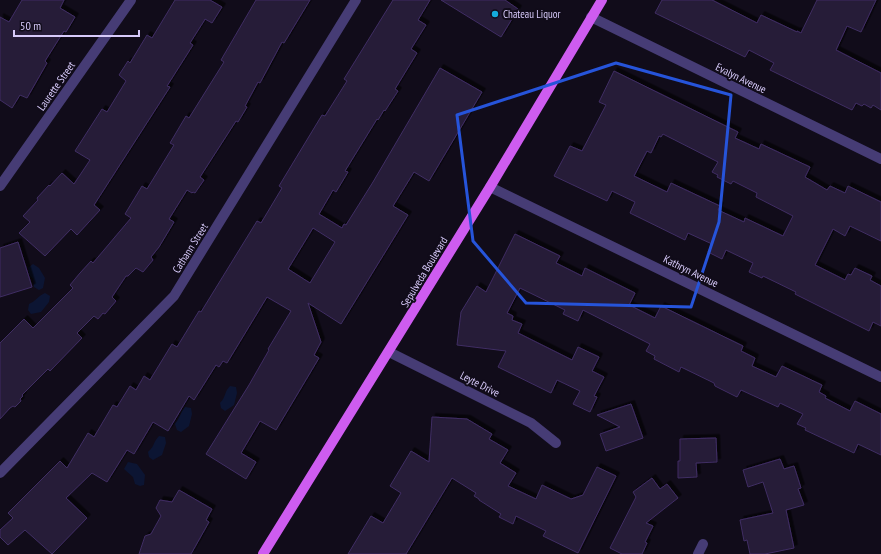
<svg xmlns="http://www.w3.org/2000/svg" width="881" height="554" font-family="'PT Sans Narrow',sans-serif">
<style>
.water{fill:#0c1533}
.building{fill:#251a39;stroke:#402e63;fill-rule:evenodd;filter:url(#shadow)}
.lines{fill:none;stroke-linecap:round;stroke-linejoin:round}
.street{stroke:#463c75;stroke-width:10}
.primary{stroke:#ce5cf0;stroke-width:10}
.marked{fill:none;stroke:#2654da;stroke-width:3;stroke-linejoin:round}
.poi-dot{fill:#14abdc;stroke:#110c1a;stroke-width:1.5}
.labels{text-anchor:middle;stroke-width:4;stroke-linejoin:round;paint-order:stroke}
.poi-label{font-size:11px;fill:#d7cafa;stroke:#110c1a;text-anchor:start}
.street-label{font-size:11px;fill:#d7cafa;stroke:#110c1a}
</style>
<defs>
<filter id="shadow"><feDropShadow dx="3.5" dy="-3.5" stdDeviation="0" flood-color="#0009"/></filter>
</defs>
<rect width="100%" height="100%" fill="#110c1a"/>
<path class="water" d="M33,264l6,4 6,10 -2,10 -4,2 -5,-3 -1,-8 -4,-5 -1,-6z
M45,293l5,3 -1,6 -8,10 -10,2 -3,-4 1,-6c7,-3 9,-8 16,-11z
M230,386l6,1 1,6 -3,12 -9,6 -4,-3 -1,-5c6,-6 4,-11 10,-17z
M185,407l6,1 1,6 -3,12 -8,6 -4,-2 -2,-6c5,-6 5,-11 10,-17z
M159,436l6,1 1,6 -4,12 -9,5 -4,-3 -1,-5c7,-6 5,-10 11,-16z
M128,462l9,2 8,11 -1,10 -4,1 -5,-2 -2,-7 -9,-8z"/>
<path class="building" d="M22,0h42l-4,8 15,9 -9,15 -2,-1 -19,30 2,2 -20,35 -7,-3 -8,13 -12,-8v-83l9,5z
M175,0h35l12,7 -10,16 -7,-4 -1,2 -14,22 3,2 -26,41 3,1 -76,118 6,5 -23,25 -6,-6 -26,27 -26,-23 11,-11 -7,-6 15,-16 -1,-2 12,-13 1,1 12,-13 12,11 16,-24 -15,-9 27,-42 5,3 19,-31 -7,-6 9,-14 2,2 17,-28 5,3z
M256,0h54l-26,43 -2,-1 -22,41 -2,-1 -13,24 2,1 -9,15 -2,-1 -36,56 4,3 -9,13 -2,-1 -1,1 -5,-3 -18,29 5,3 -15,25 -8,10 2,3 -10,12 -7,-4 -8,8h-2l-14,21 4,4 -11,13 -2,-1 -5,6 -4,-3 -17,17 5,5 -32,33 -2,-2 -26,26 1,1 -3,3 1,2 -6,6 -2,-1 -3,2 -10,11v-76l24,-24 9,9 40,-40 -3,-3 10,-12 11,-12 2,2 38,-45 -6,-4 17,-28 5,3 27,-44 -4,-2 16,-27 3,2 35,-56 -3,-2z
M393,0h37l-12,20 8,5 -15,24 6,4 -22,36 3,2 -13,20 -1,-1 -6,10 -1,-1 -32,52 3,1 -12,20 -3,-2 -14,24 23,14 2,-4 2,1 27,-43 67,-114 42,24 -53,89 -15,-9 -21,34 15,9 -67,109 -33,-21 13,39 -7,13 5,3 -43,72 -16,-9 -19,32 15,9 -10,17 -40,-25 43,-69 20,-35 -1,-1 23,-38 -24,-14 -40,66 -4,-2 -4,6 -3,-2 -22,35 -5,-4 -21,35 -15,-9 -19,32 -7,-4 -20,32 -15,-9 -26,25 21,20 -35,36 -27,-24 -17,15 -8,-8v-7l13,-12 -5,-5 52,-52 7,7 21,-35 6,4 19,-32 4,2 13,-21 6,4 8,-14 6,4 22,-36 5,3 22,-36 2,1 56,-91 4,2 21,-35 -3,-2 43,-71 3,1 22,-35 -3,-2zM313,228l22,14 -25,41 -22,-14z
M441,0h64l13,9 -17,28z
M662,0h50l45,23 4,-8 36,17v-1l4,2 16,-33h59l-15,32 -14,-6 -11,24 45,23v37l-8,-5 -2,3 -7,-4 -2,2 -6,-3 -4,7 -82,-40 4,-7 -25,-13 -4,7 -90,-44z
M614,71l124,61 -3,6 24,11 2,-5 49,23 -5,10 22,13 3,-4 15,7 3,-7 33,16v39l-31,-15 -5,10 -12,-7 -18,36 30,15 3,-6 3,1 4,-7 17,8 -2,4 11,6v40l-8,-4 -4,9 -74,-37 1,-2 -33,-16 -1,2 -13,-6 4,-9 -27,-13 -4,9 -14,-7 4,-8 -24,-11 -3,7 -55,-27 5,-11 -23,-11 -5,10 -53,-25 16,-30 12,5 24,-46 -7,-3zM663,134l55,28 -6,10 6,3 -1,2 14,7 2,-3 24,12 -1,4 37,19 -10,20 -38,-18 -1,4 -26,-12 2,-4 -49,-23 -4,9 -33,-16 13,-25 4,2 8,-17 2,1z
M515,234l45,22 -4,7 26,13 3,-8 50,25 -6,12 26,13 6,-12 82,40 -2,5 14,7 -3,8 24,11 6,-11 40,19 -3,7 7,4 -1,2 25,13 5,-10 26,13v41l-23,-11 -4,9 -49,-23 1,-2 -9,-4 6,-10 -23,-11 -2,4 -37,-17 -4,7 -22,-11 -1,-3 -33,-16 -2,5 -25,-13 1,-3 -9,-5 4,-7 -67,-34 -5,11 -15,-7 2,-4 -45,-22 -13,25 6,3 -1,4 10,4 -4,9 54,27 6,-13 21,10 -7,14 12,6 -10,19 3,1 -7,15 -17,-8 7,-13 -23,-11 -6,13 -53,-26 8,-16 -49,-6 4,-33 16,-26 9,6z
M18,242l14,45 -32,10v-49z
M631,404l12,34 -37,13 -6,-17 20,-7 -23,-12z
M432,417l35,2 25,15 -3,5 19,11 -8,13 16,10 -8,13 28,13 6,-14 29,14 12,-4 14,-28 19,9 -38,77 -35,-17 3,-5 -30,-15 -3,8 -14,-7 2,-3 -22,-14v-1l-5,-3 2,-3 -24,-15 -46,76h-58l23,-38 12,7 18,-30 -11,-7 21,-35 18,11z
M716,438l1,24 -21,1 1,14 -19,1v-17h2v-22z
M780,459l4,10 10,-3 7,22 -3,1 6,16 -18,5 8,38 -29,6h-15l-3,-14 -3,1 -4,-21 33,-7 -10,-31 -15,5 -5,-17z
M652,478l8,11 7,-5 11,14 -32,25 7,3 -8,16 2,1 -5,11h-20l-12,-6 26,-51 -3,-5z
M179,490l33,19 -6,11 3,2 -18,32h-52l6,-18 6,-2 10,-18 -5,-8 4,-8 12,2z"/>
<g class="lines">
<path class="street" d="M591,17l290,142
M0,186l131,-186
M490,187l391,190
M389,352l142,71 25,20
M0,473l174,-177 182,-296
M698,554l5,-10"/>
<path class="primary" d="M263,554l227,-367 112,-187"/>
</g>
<path class="marked" d="M616,63l115,32 -12,127 -28,85 -165,-4 -53,-62 -16,-126z"/>
<circle class="poi-dot" cx="495" cy="14" r="4"/>
<g class="labels">
<g class="poi-label">
<text x="503" y="18">Chateau Liquor</text>
</g>
<g class="street-label">
<text transform="translate(741 78) rotate(26)" y="4">Evalyn Avenue</text>
<text transform="translate(56 86) rotate(-55)" y="4">Laurette Street</text>
<text transform="translate(190 248) rotate(-58)" y="4">Cathann Street</text>
<text transform="translate(691 271) rotate(26)" y="4">Kathryn Avenue</text>
<text transform="translate(424 272) rotate(-59)" y="4">Sepulveda Boulevard</text>
<text transform="translate(480 384) rotate(27)" y="4">Leyte Drive</text>
</g>
</g>
<path d="M14 30v6h125v-6" fill="none" stroke="#d7cafa" stroke-width="2"/>
<text x="20" y="30" font-size="12" fill="#d7cafa" stroke="#110c1a" stroke-width="3" paint-order="stroke">50 m</text>
</svg>
